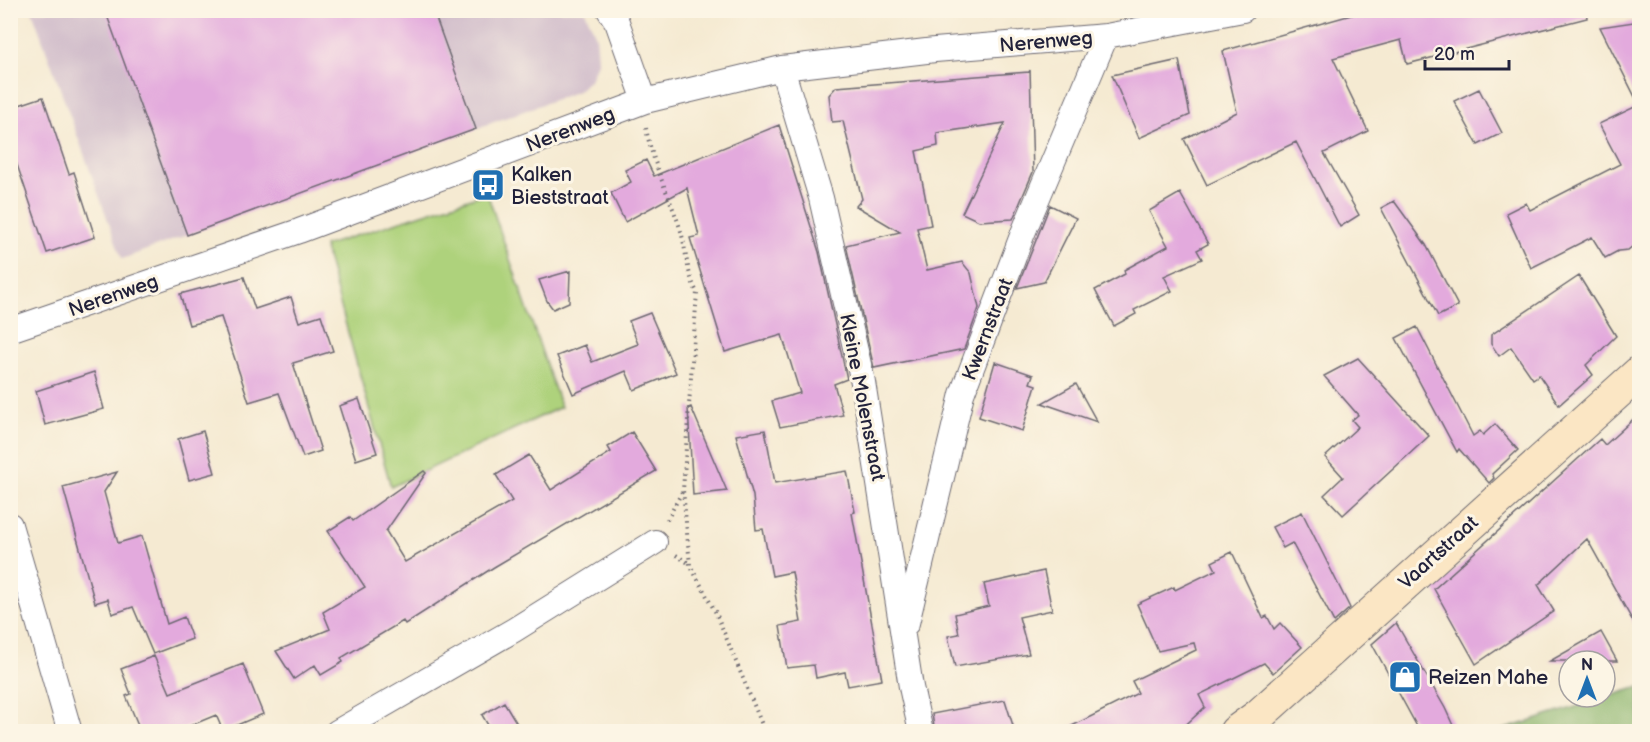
<svg xmlns="http://www.w3.org/2000/svg" width="1650" height="742" font-family="'Balsamiq Sans',sans-serif">
<style>
.industrial{fill:#d1bdcb}
.green{fill:#aed27b;stroke:#687a5b;stroke-width:1.5}
.forest{fill:#8ab46b;stroke:#566b53;stroke-width:1.5}
.building{fill:#e3aadd}
.lines{fill:none;stroke-linecap:round;stroke-linejoin:round}
.street-casing{stroke:#6c6870;stroke-width:26}
.secondary-casing{stroke:#6c6870;stroke-width:35}
.path{stroke:#6c6870;stroke-width:4;stroke-dasharray:1.5 4.5;stroke-linecap:butt}
.street{stroke:#fff;stroke-width:24}
.secondary{stroke:#fbe6c4;stroke-width:33}
.labels{text-anchor:middle;stroke-width:6;stroke-linejoin:round;paint-order:stroke}
.street-label{font-size:20px;fill:#22223b;stroke:#fcf5e5}
.poi-label{font-size:20px;fill:#22223b;stroke:#fcf5e5;text-anchor:start}
</style>
<rect width="100%" height="100%" fill="#fcf5e5"/>
<filter id="ink" filterUnits="userSpaceOnUse"><feTurbulence type="fractalNoise" baseFrequency=".0167" numOctaves="2"/><feDisplacementMap in="SourceGraphic" scale="12" xChannelSelector="R" yChannelSelector="G"/><feConvolveMatrix kernelMatrix="1 2 1 2 8 2 1 2 1" color-interpolation-filters="sRGB"/></filter>
<filter id="wash" filterUnits="userSpaceOnUse"><feTurbulence type="fractalNoise" baseFrequency=".008" numOctaves="4" result="noise"/><feDisplacementMap in="SourceGraphic" scale="24" xChannelSelector="R" yChannelSelector="G"/><feGaussianBlur stdDeviation="1.35" result="paint"/><feColorMatrix in="noise" values="0 0 0 0 0 0 0 0 0 0 0 0 0 0 0 0 0 1.4 0 .05"/><feComposite in="paint" operator="in"/></filter>
<g filter="url(#wash)">
<rect width="100%" height="100%" fill="#f5ead2"/>
<path class="industrial" d="M32,11h553l11,25 2,24 -7,18 -13,13 -456,168z"/>
<path class="green" d="M487,193l74,214 -170,80 -67,-241z"/>
<path class="forest" d="M1639,687v44h-140z"/>
<g id="blocks">
<path class="building" d="M105,10h328l43,119 -289,106z
M1369,10h217l1,8 -180,46 -6,-24 -68,18 35,73 -44,22 35,62 -19,12 -44,-85 -89,43 -23,-46 53,-27 -14,-61z
M1640,21v219l-12,10 -10,1 -13,7 -13,-21 -61,31 -25,-55 20,-10 4,7 90,-46 -21,-40 40,-19 -39,-78z
M1179,60l11,55 -51,23 -27,-63z
M1030,70l3,102 -20,47 -34,2 -17,-8 43,-90 -68,10 1,13 -22,5 15,74 -14,3 10,42 35,-8 9,11 8,35 -15,41 -90,19 -28,-123 54,-13 -44,-26 6,-7 -19,-78 -11,1 -3,-27 7,-8 193,-15z
M1479,89l23,44 -24,12 -24,-44z
M43,97l26,77 5,-2 21,65 -48,16 -37,-109v-36z
M779,125l40,127 28,127 -13,5 9,31 -63,12 -8,-26 28,-8 -18,-58 -57,17 -35,-114 9,-2 -12,-48 -62,34 -14,-29 20,-11 -6,-12 21,-10 8,16z
M1180,193l28,51 -11,6 5,9 -38,17 8,15 -38,19 2,4 -22,12 -19,-36 30,-16 -1,-4 44,-24 -19,-35z
M1394,201l32,44 32,61 -20,10 -57,-108z
M1050,205l26,13 -32,64 -27,6z
M570,271l-1,31 -16,7 -6,-8 -8,-21z
M1579,276l37,60 -30,29 7,10 -34,30 -20,-30 -6,4 -22,-32 -12,9 -8,-12v-9z
M244,277l11,32 36,-12 8,25 22,-7 12,36 -40,12 28,88 -18,6 -24,-64 -30,9 -28,-85 -32,8 -9,-31z
M650,313l26,60 -42,17 -8,-19 -53,23 -16,-38 28,-11 7,17 46,-18 -9,-23z
M1417,327l56,109 7,-5 3,4 12,-11 23,26 -26,24 2,4 -5,5 -30,-34 -2,3 -61,-114z
M1358,358l71,78 -86,79 -19,-20 19,-18 -18,-20 33,-30 -6,-7 6,-5 -34,-39z
M995,362l38,13 -3,8 6,2 -14,46 -43,-14z
M94,372l10,37 -59,16 -9,-34z
M1076,384l21,38 -55,-19z
M359,399l18,54 -21,7 -17,-54z
M691,407l36,84 -34,4 -5,-87z
M1640,413v221l-53,-95 -49,46 16,26 -78,53 -42,-75 166,-150 5,6z
M765,430l10,53 72,-12 8,41 -3,1 30,167 -34,6 -3,-14 -29,6 -2,-13 -27,3 -7,-42 21,-4 -9,-50 -20,4 -9,-47 -7,1 -3,-34 -17,-61z
M203,431l12,42 -26,7 -11,-41z
M632,432l24,39 -162,96 -89,57 -2,-3 -62,37 2,4 -22,13 -6,-10 -21,14 -18,-28 54,-22 -7,-17 42,-25 -37,-56 22,-14 3,4 71,-50 2,2 -40,58 19,31 107,-61 -16,-26 33,-20 22,35 60,-38 -3,-5z
M117,472l-13,20 14,51 24,-7 25,88 17,-7 8,22 -39,15 -20,-47 -21,7 -4,-15 -13,4 -32,-116z
M1302,512l48,96 -16,14 -42,-79 -9,5 -11,-21z
M1232,552l31,66 4,-2 7,13 6,-6 22,24 -29,26 -9,-10 -65,32 6,12 -27,25h-118l78,-39 -6,-12 64,-31 -2,-7 -36,8 -21,-47 37,-17 1,3 41,-20 -4,-8z
M1044,571l8,39 -33,7 10,37 -74,13 -7,-31 11,-2 -4,-20 34,-8 -5,-22z
M1396,623l49,85 11,24h-36l-48,-88z
M1601,632l16,29h-67z
M154,656l16,37 73,-29 20,50 -40,17 -7,-16 -41,17h-34l-15,-36 5,-2 -10,-25z
M1005,700l10,32h-80l-3,-18z
M504,702l18,30h-30l-10,-17z"/>
</g>
</g>
<g filter="url(#ink)">
<use href="#blocks" fill-opacity="0" stroke="#6c6870" stroke-width="1.5"/>
<g class="lines">
<defs>
<path id="street" d="M609,10l8,12 28,79
M782,68l39,130 42,184 48,305 10,45
M10,330l289,-99 346,-130 137,-33 153,-18 171,-14 137,-26
M10,525l60,207
M907,623l55,-229 61,-161 83,-197
M337,732l177,-102 141,-88"/>
<path id="secondary" d="M1236,732l22,-16 382,-344"/>
</defs>
<use href="#street" class="street-casing"/>
<use href="#secondary" class="secondary-casing"/>
<path class="path" d="M646,128c6,34 22,65 33,97 8,23 6,45 18,67l-14,198 7,75 26,48 49,119
M667,520l15,-28
M676,555l14,9"/>
<use href="#street" class="street"/>
<use href="#secondary" class="secondary"/>
</g>
</g>
<defs>
<symbol id="bus-square" viewBox="-11 -11 22 22"><rect x="-9" y="-9" width="18" height="18" rx="4" fill="#1f6fb2" stroke="#fcf5e5"/><path d="M-5-6H5V4H4V6H2V4H-2V6H-4V4H-5ZM-3.5-4V0h7V-4ZM-3.5 1.2v1.5H-2V1.2ZM2 1.2v1.5H3.5V1.2Z" fill="#fff"/></symbol>
<symbol id="shop-square" viewBox="-11 -11 22 22"><rect x="-9" y="-9" width="18" height="18" rx="4" fill="#1f6fb2" stroke="#fcf5e5"/><path d="M-5-2.5h2.3a2.7 3.5 0 0 1 5.4 0H5L5.5 6h-11ZM-1.5-2.5h3a1.5 2.3 0 0 0-3 0Z" fill="#fff"/></symbol>
</defs>
<g fill-rule="evenodd">
<use href="#bus-square" x="469" y="166" width="38" height="38"/>
<use href="#shop-square" x="1386" y="658" width="38" height="38"/>
</g>
<g class="labels">
<g class="street-label">
<text transform="translate(1046 41) rotate(-5)" y="7">Nerenweg</text>
<text transform="translate(570 129) rotate(-21)" y="7">Nerenweg</text>
<text transform="translate(113 295) rotate(-19)" y="7">Nerenweg</text>
<text transform="translate(987 329) rotate(-69)" y="7">Kwernstraat</text>
<text transform="translate(863 397) rotate(79)" y="7">Kleine Molenstraat</text>
<text transform="translate(1438 552) rotate(-42)" y="7">Vaartstraat</text>
</g>
<g class="poi-label">
<text x="511" y="181">Kalken<tspan x="511" dy="23">Bieststraat</tspan></text>
<text x="1428" y="684">Reizen Mahe</text>
</g>
</g>
<rect width="1650" height="742" fill="none" stroke="#fcf5e5" stroke-width="36"/>
<g transform="translate(1587 679)"><circle r="28" fill="#fcf5e5" stroke="#a5a1a1" stroke-width="1.5"/>
<path d="M0-4.5L10 22L0 15L-10 22Z" fill="#1f6fb2"/>
<text y="-9" font-size="16" font-weight="bold" text-anchor="middle" fill="#22223b">N</text>
</g>
<path d="M1425 60v9h84v-9" fill="none" stroke="#22223b" stroke-width="3"/>
<text x="1434" y="60" font-size="18" fill="#22223b" stroke="#fcf5e5" stroke-width="4.5" paint-order="stroke">20 m</text>
</svg>
